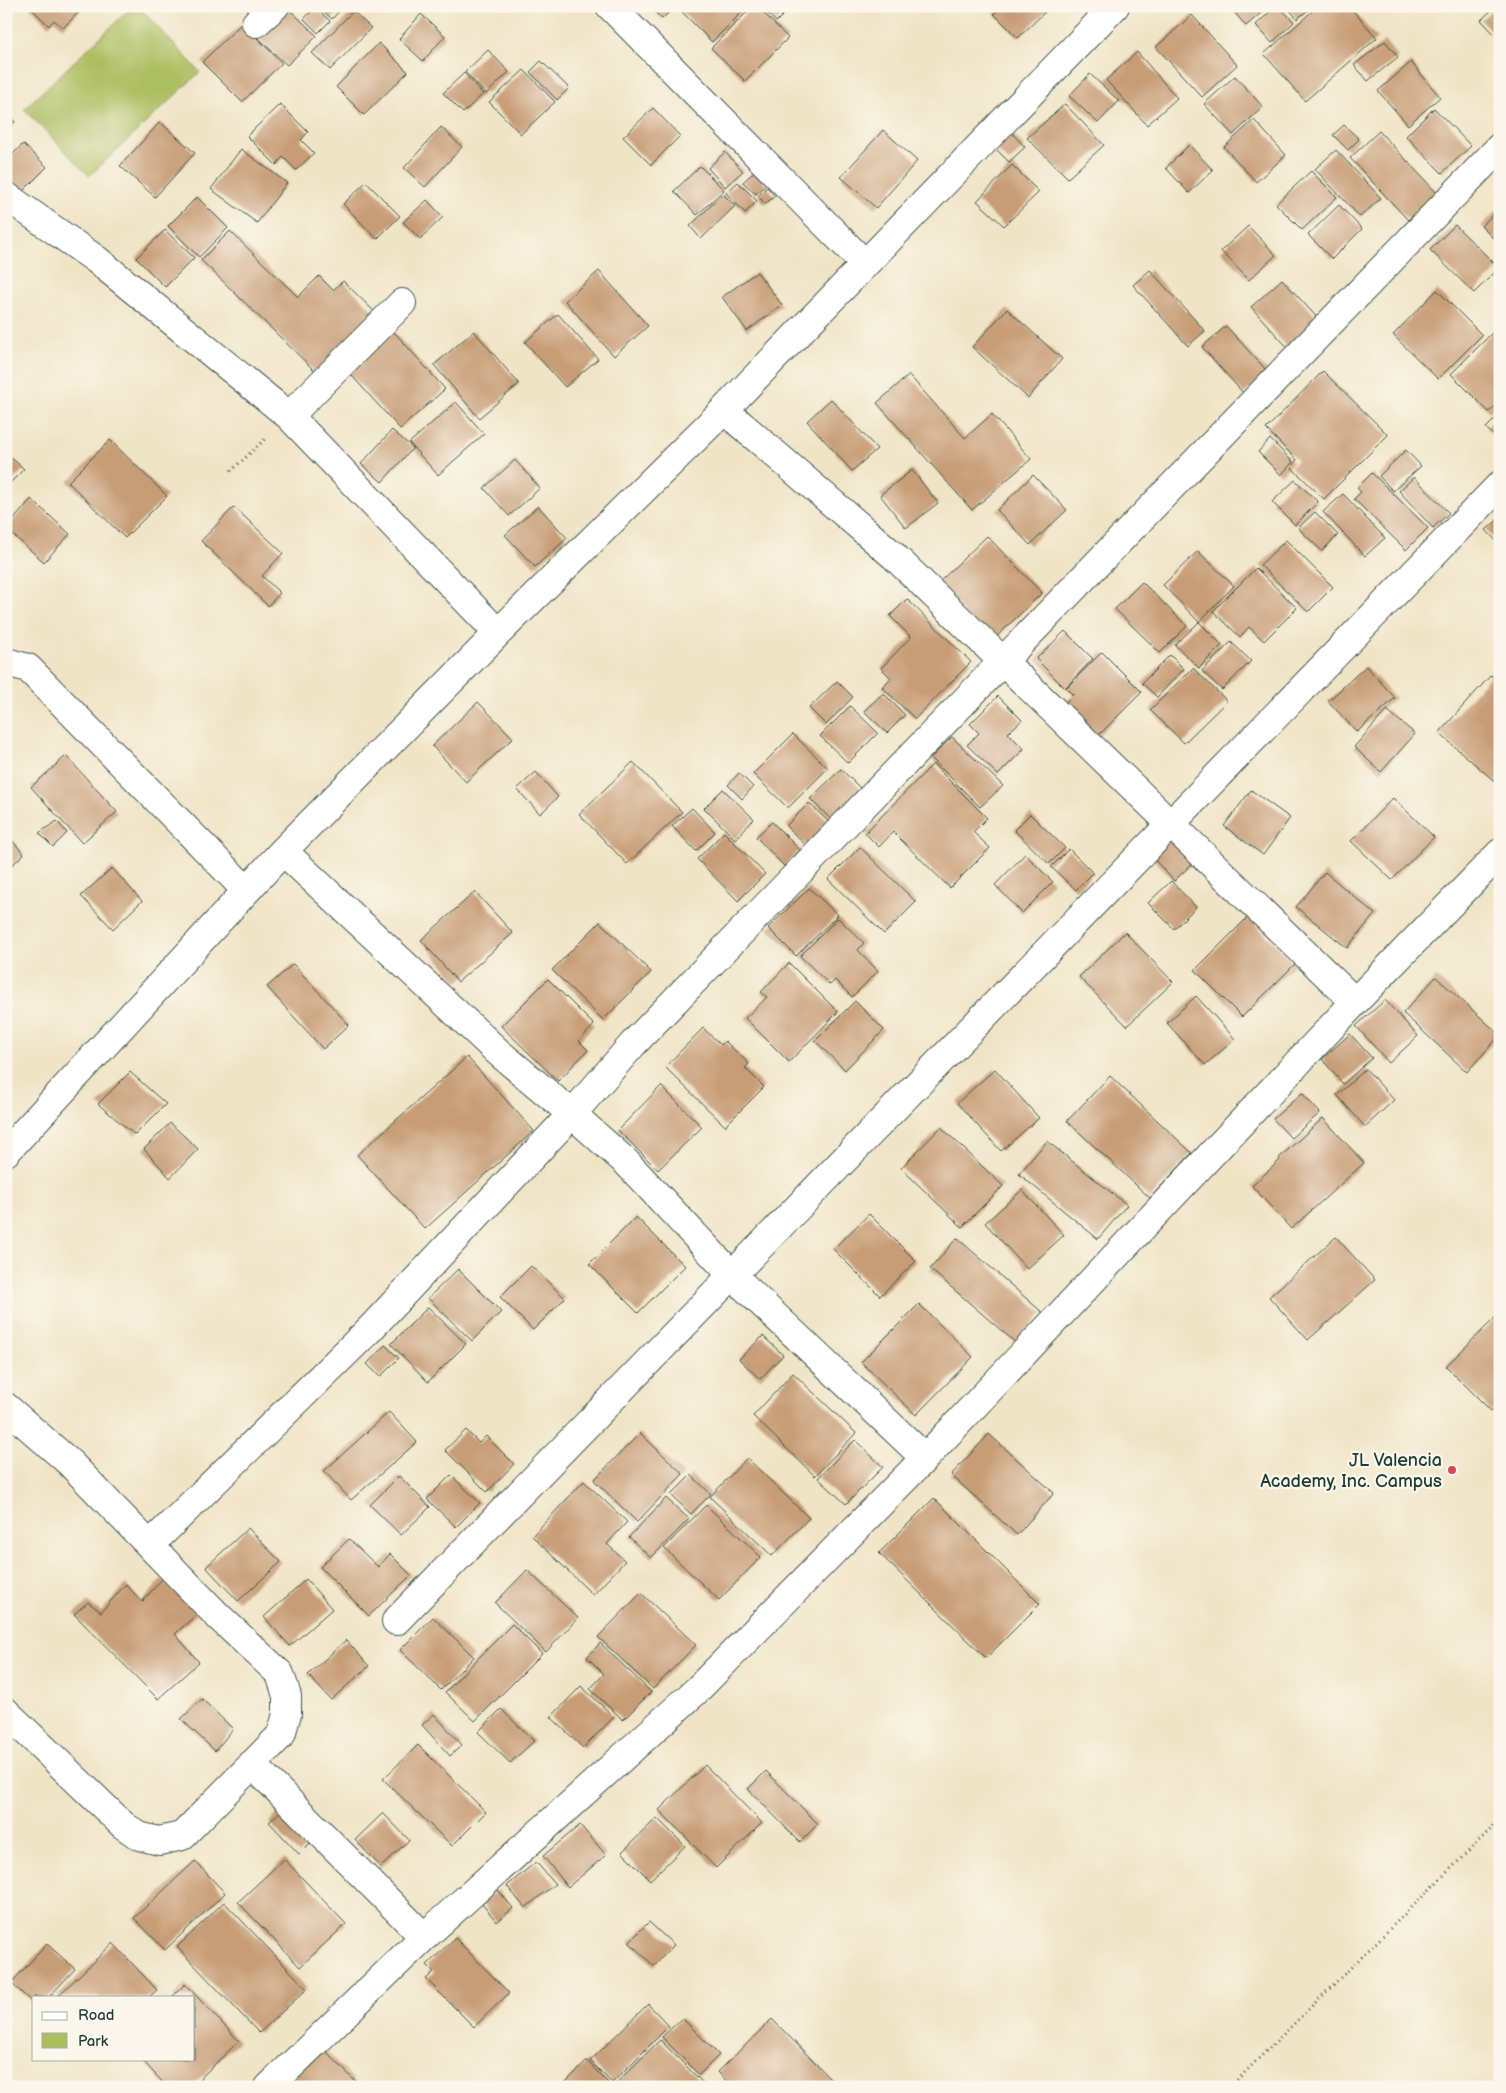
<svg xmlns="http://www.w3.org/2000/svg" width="1506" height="2093" font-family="'Balsamiq Sans',sans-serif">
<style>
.green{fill:#adbe61;stroke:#667e4a}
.building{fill:#c79d77}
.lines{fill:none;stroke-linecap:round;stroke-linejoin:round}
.minor-casing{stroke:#3e564a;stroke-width:30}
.path{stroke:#3e564a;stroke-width:3;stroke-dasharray:1 4;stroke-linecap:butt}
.minor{stroke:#fff;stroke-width:28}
.poi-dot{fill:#d1495b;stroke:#fbf7ec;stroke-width:2}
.labels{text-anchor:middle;stroke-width:4.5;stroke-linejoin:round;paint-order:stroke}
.poi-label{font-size:18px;fill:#1f3d34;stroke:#fbf7ec;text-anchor:end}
</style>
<rect width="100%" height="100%" fill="#fbf7ec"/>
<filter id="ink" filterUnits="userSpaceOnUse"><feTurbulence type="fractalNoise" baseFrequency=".02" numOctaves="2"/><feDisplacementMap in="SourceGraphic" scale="10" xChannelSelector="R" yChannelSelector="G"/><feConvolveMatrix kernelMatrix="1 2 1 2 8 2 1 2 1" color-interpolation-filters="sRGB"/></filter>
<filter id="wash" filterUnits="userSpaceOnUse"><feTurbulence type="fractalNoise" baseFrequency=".0096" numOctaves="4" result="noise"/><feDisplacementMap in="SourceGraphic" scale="20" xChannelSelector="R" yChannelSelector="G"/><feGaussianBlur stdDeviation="1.12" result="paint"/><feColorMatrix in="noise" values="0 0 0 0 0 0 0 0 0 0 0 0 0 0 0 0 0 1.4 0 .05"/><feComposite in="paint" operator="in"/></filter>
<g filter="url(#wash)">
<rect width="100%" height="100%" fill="#f0e4c6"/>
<path class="green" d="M133,6h5l62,66 -111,104 -65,-67z"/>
<g id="blocks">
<path class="building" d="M29,6h56l-22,22 -9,-8 -5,6z
M286,6l31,30 -30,29 -33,-31z
M318,6h26l-12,13z
M661,6l12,2 -11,11 -7,-7z
M676,6h60l6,6 -30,30z
M753,6h4l31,32 -43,43 -34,-33z
M761,6h27l2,2 -14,14z
M1002,6h43l3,3 -30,29 -24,-24z
M1229,6h40l-23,20z
M1276,6h3l15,16 -22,21 -16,-18z
M1287,6h26l-16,13z
M1318,6h31l28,32 -72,63 -41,-47z
M1496,6h4v34l-19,-20z
M315,7l15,14 -12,12 -14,-14z
M353,11l18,17 -41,42 -18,-17z
M421,14l24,22 -22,25 -24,-22z
M1192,15l45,50 -35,32 -46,-50z
M242,23l40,40 -40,39 -40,-40z
M1385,41l13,16 -30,24 -14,-16z
M379,43l29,29 -44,43 -28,-28z
M488,50l21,22 -23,22 -21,-22z
M1137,52l40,46 -30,27 -41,-45z
M541,61l28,27 -12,12 -27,-28z
M1411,62l29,35 -32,28 -30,-34z
M524,70l31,32 -34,32 -32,-32z
M464,73l19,21 -20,19 -20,-20z
M1090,74l29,27 -21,22 -29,-27z
M1235,76l28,31 -30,28 -29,-31z
M280,104l28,28 -7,8 13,13 -18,17 -13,-13 -7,8 -29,-29z
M1065,104l39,41 -36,33 -41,-40z
M653,108l27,28 -29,29 -28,-28z
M1434,108l37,38 -29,27 -36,-37z
M6,113l9,9 -9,9z
M1254,120l32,35 -30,27 -32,-35z
M160,122l35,31 -40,44 -35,-31z
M1344,125l15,14 -11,11 -15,-15z
M441,127l21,20 -37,40 -21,-19z
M883,130l34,31 -41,47 -35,-31z
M1009,130l16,17 -16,15 -16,-16z
M1379,131l58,62 -29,27 -58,-62z
M23,144l24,23 -25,25 -16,-15v-16z
M1189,145l24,25 -24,23 -23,-25z
M241,149l46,34 -30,40 -46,-34z
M1336,150l45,48 -21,19 -45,-48z
M725,152l18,19 -18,16 -17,-19z
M1012,165l27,27 -35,34 -27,-25z
M700,166l24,24 -27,25 -23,-24z
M1311,171l26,26 -35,33 -26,-26z
M754,172l12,13 -10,9 -13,-12z
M366,182l34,34 -23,23 -34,-35z
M738,182l19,19 -12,12 -19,-20z
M767,187l8,9 -10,8 -7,-8z
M723,194l12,12 -34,33 -11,-13z
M197,197l31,31 -29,29 -31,-31z
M427,200l16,17 -23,22 -17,-17z
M1339,205l23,24 -30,30 -24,-24z
M1500,208v37l-19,-19z
M1455,225l44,43 -25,25 -44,-43z
M1248,226l28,29 -27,25 -28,-29z
M165,230l29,28 -29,29 -29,-29z
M230,231l68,66 21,-21 14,14 10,-9 36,35 -60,59 -118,-115z
M1150,270l55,61 -17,15 -55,-61z
M599,271l49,55 -34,30 -49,-55z
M757,272l25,33 -35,26 -25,-34z
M1282,279l39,43 -31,28 -39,-43z
M1437,290l45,45 -44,44 -45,-44z
M1007,309l55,50 -34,39 -56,-51z
M558,314l40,45 -33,28 -40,-45z
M388,325l57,64 -45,40 -57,-63z
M1226,326l42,46 -24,22 -42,-47z
M474,331l45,53 -40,34 -45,-53z
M1493,332l7,7v63l-11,10 -38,-38z
M1323,371l65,64 -64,64 -33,-32 6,-7 -31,-31z
M909,375l56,63 27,-24 39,45 -59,51 -95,-107z
M831,399l46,50 -25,22 -45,-50z
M456,402l28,32 -46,41 -29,-32z
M1500,414v28l-14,-14z
M392,430l21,18 -31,34 -21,-18z
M1270,439l23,23 -12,13 -23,-23z
M110,440l57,56 -42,42 -57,-56z
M1406,450l15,16 -28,25 -14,-15z
M6,453l18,16 -18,18z
M515,460l25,28 -31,28 -25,-28z
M912,470l26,33 -32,25 -26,-33z
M1372,473l56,55 -22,22 -52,-51 7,-7 -4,-4z
M1033,475l34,35 -37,35 -33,-35z
M1414,477l35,36 -16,15 -34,-37z
M1295,480l23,22 -23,23 -23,-23z
M1343,494l42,44 -20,18 -42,-44z
M31,499l39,35 -26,28 -38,-33z
M538,506l29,32 -32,29 -30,-32z
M234,507l49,46 -21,23 18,17 -12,13 -67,-65z
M1315,512l23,23 -16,16 -24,-23z
M1500,518v27l-14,-15z
M987,536l55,57 -51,49 -55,-57z
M1286,540l47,47 -25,25 -48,-47z
M1198,551l36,35 -35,36 -36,-37z
M1256,568l41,40 -33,33 -15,-14 -9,10 -27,-26z
M1142,582l45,44 -27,27 -45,-44z
M907,599l64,63 -56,57 -33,-32 9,-9 -10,-10 30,-31 -21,-21z
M1199,622l23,23 -23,23 -24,-23z
M1065,631l28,28 -28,29 -29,-29z
M1231,642l20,19 -29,29 -20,-19z
M1102,652l40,40 -45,45 -36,-30 12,-12 -7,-7z
M1170,655l14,14 -27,28 -15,-14z
M1366,666l29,32 -38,34 -29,-31z
M1193,668l34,33 -43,42 -34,-33z
M1491,675l9,8v103l-61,-53z
M837,681l16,16 -27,28 -17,-17z
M883,693l22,22 -18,18 -23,-22z
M998,696l24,24 -14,13 16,16 -26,26 -31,-30 12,-12 -9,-9z
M478,702l35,36 -47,44 -34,-36z
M850,706l28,27 -30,30 -28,-27z
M1387,710l28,24 -34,38 -27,-25z
M793,734l35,34 -40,40 -35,-34z
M952,737l51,49 -23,21 -49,-49z
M66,756l51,56 -35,31 -51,-56z
M633,762l49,50 -55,52 -48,-50z
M933,764l54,54 -14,14 17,16 -40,40 -57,-56 -14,15 -14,-14z
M841,769l26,26 -30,30 -27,-26z
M536,772l22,25 -18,17 -23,-25z
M739,773l14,14 -11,12 -14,-14z
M723,789l31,30 -19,20 -31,-31z
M1251,790l39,28 -27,37 -39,-29z
M1393,798l41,39 -42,43 -41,-39z
M809,803l25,24 -23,23 -25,-24z
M692,808l23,24 -19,19 -24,-25z
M1030,814l35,34 -16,16 -35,-34z
M57,821l10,12 -14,14 -14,-14z
M772,822l28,28 -16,16 -28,-29z
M724,832l41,42 -27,27 -41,-42z
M1172,837l23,24 -21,20 -22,-24z
M11,839l13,15 -14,13 -4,-5v-19z
M860,847l56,55 -32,32 -56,-55z
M1069,849l24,24 -17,17 -25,-23z
M1025,854l28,28 -31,31 -27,-28z
M112,868l30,33 -29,28 -32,-33z
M1325,872l50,42 -28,34 -51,-41z
M1171,881l25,26 -22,22 -26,-26z
M809,888l29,27 -42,41 -28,-28z
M475,892l38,41 -55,49 -37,-42z
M1248,917l47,47 -53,53 -47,-47z
M838,918l26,25 -6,7 20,21 -26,26 -17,-17 -5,5 -30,-29z
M600,922l51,50 -48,48 -51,-50z
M1125,932l48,50 -46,44 -48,-49z
M789,963l49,49 -49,50 -44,-44 22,-21 -6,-5z
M293,964l56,61 -26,24 -56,-62z
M1436,977l64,58 -33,37 -64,-59z
M548,979l46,46 -15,16 9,9 -30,31 -57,-55z
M1196,996l39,43 -30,26 -38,-42z
M1385,1000l33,36 -29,27 -33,-37z
M855,1001l29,29 -39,40 -30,-29z
M703,1028l18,17 4,-4 24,23 -4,4 19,19 -39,39 -60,-59z
M1350,1034l22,24 -29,26 -21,-25z
M467,1057l67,74 -109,98 -68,-74z
M995,1069l44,49 -38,33 -44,-48z
M1366,1069l28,31 -29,27 -28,-32z
M130,1072l36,32 -31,31 -37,-31z
M1110,1076l82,77 -42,45 -83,-77z
M661,1086l41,41 -44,43 -40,-40z
M1302,1093l18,20 -29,25 -18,-19z
M1323,1118l41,45 -73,66 -39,-43 28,-26 -1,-2z
M170,1123l28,26 -28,29 -26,-29z
M941,1127l62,59 -41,41 -61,-59z
M1047,1141l80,64 -29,34 -79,-65z
M1022,1190l42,45 -37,34 -42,-46z
M869,1214l47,47 -36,35 -47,-47z
M636,1217l49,49 -47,47 -49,-49z
M1336,1237l39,43 -67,60 -39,-43z
M957,1238l86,75 -27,30 -86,-74z
M531,1266l34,32 -32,32 -33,-33z
M458,1269l43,43 -29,29 -44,-43z
M919,1304l54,53 -57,58 -55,-53z
M428,1307l38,37 -38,38 -37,-38z
M1498,1315l2,2v85l-9,9 -45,-45z
M763,1336l20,19 -23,24 -21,-20z
M385,1345l14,13 -19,19 -13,-13z
M793,1373l63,60 -41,43 -62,-60z
M389,1412l28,30 -66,58 -27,-29z
M466,1430l13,13 7,-7 28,28 -27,28 -42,-42z
M640,1433l43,41 -46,48 -43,-42z
M989,1434l65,59 -37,42 -66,-60z
M855,1440l28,27 -37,37 -28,-26z
M747,1458l62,60 -37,38 -62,-59z
M451,1475l29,28 -24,24 -29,-28z
M691,1475l20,19 -20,20 -20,-19z
M399,1476l31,31 -29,28 -31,-30z
M584,1481l43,41 -20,22 18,17 -32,34 -61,-59z
M666,1498l23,21 -38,39 -22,-21z
M934,1498l106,106 -54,54 -107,-105z
M706,1505l55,52 -42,43 -55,-52z
M248,1528l33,34 -43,39 -32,-34z
M349,1539l29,28 12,-13 21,21 -42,41 -49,-49z
M527,1570l51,48 -32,34 -51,-49z
M162,1579l35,35 -22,20 24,28 -41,37 -84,-85 14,-12 13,10 25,-28 16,18z
M306,1579l26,30 -42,37 -26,-29z
M641,1593l55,52 -43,44 -55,-52z
M433,1617l41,40 -33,33 -41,-40z
M512,1624l30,30 -67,67 -30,-29z
M346,1640l23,26 -38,34 -23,-25z
M600,1643l51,49 -28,28 -33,-31 14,-15 -17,-17z
M581,1686l33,31 -31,31 -32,-31z
M202,1699l31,30 -18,22 -34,-32z
M501,1709l33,32 -24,22 -32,-31z
M434,1714l28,31 -12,11 -28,-31z
M418,1745l68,67 -34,34 -69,-67z
M705,1765l57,58 -46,45 -57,-58z
M766,1771l52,53 -18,18 -52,-53z
M282,1810l30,31 -13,13 -30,-32z
M383,1813l26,27 -28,27 -26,-27z
M657,1818l28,28 -35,34 -28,-28z
M580,1825l26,30 -38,32 -25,-31z
M284,1859l62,65 -46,43 -62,-65z
M195,1861l30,32 -60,57 -31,-32z
M536,1862l19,22 -30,24 -18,-22z
M498,1890l15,18 -16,14 -15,-18z
M224,1902l83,87 -48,44 -82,-86z
M649,1922l25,23 -20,21 -25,-24z
M455,1938l54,55 -35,34 -48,-48 8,-7 -7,-7z
M113,1943l44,47 -8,7h-92z
M47,1944l28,25 -26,28h-15v7l-23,-21z
M185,1984l54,57 -48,46h-24l-26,-28h53v-62h-22z
M648,2004l21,22 -57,57 -22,-22z
M682,2018l37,37 -20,20 -37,-38z
M772,2019l67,68h-107l-14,-15z
M660,2040l47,47h-95z
M321,2046l40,41h-83z
M587,2061l24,25 -50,1z"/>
</g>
</g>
<g filter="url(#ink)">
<use href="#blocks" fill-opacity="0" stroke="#3e564a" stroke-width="1"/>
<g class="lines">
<defs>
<path id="minor" d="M610,6l255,258
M256,23l19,-17
M6,196l91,64 192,156 209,217
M724,410l170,146 461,446
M289,416l113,-113
M6,662l22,6 218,222
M6,1152l277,-301 215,-218 226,-223 391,-404
M6,1407l64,56 148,153 62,58 7,22v18l-6,21 -99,101 -23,5 -20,-5 -16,-11 -117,-113
M925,1458l-192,-182 -106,-113 -55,-49 61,-70 867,-897
M151,1544l220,-216 201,-214 -74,-62 -215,-201
M396,1621l1104,-1136
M252,1764l172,173
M269,2087l155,-150 272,-246 229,-233 430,-456 145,-149"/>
</defs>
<use href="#minor" class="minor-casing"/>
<path class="path" d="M231,471l34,-32
M1230,2087l270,-267"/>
<use href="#minor" class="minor"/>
</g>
</g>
<circle class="poi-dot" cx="1452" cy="1470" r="5"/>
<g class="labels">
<g class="poi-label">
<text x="1442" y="1466">JL Valencia<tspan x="1442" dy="21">Academy, Inc. Campus</tspan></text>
</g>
</g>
<rect width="1506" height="2093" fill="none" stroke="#fbf7ec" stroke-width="25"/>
<rect x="32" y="1996" width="162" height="65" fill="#fbf7ec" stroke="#a3ada2"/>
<rect x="42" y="2012" width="25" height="8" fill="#ffffff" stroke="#a3ada2"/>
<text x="78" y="2020" font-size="15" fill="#1f3d34">Road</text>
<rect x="42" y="2033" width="25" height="15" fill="#adbe61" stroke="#a3ada2"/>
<text x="78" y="2046" font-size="15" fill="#1f3d34">Park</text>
</svg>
